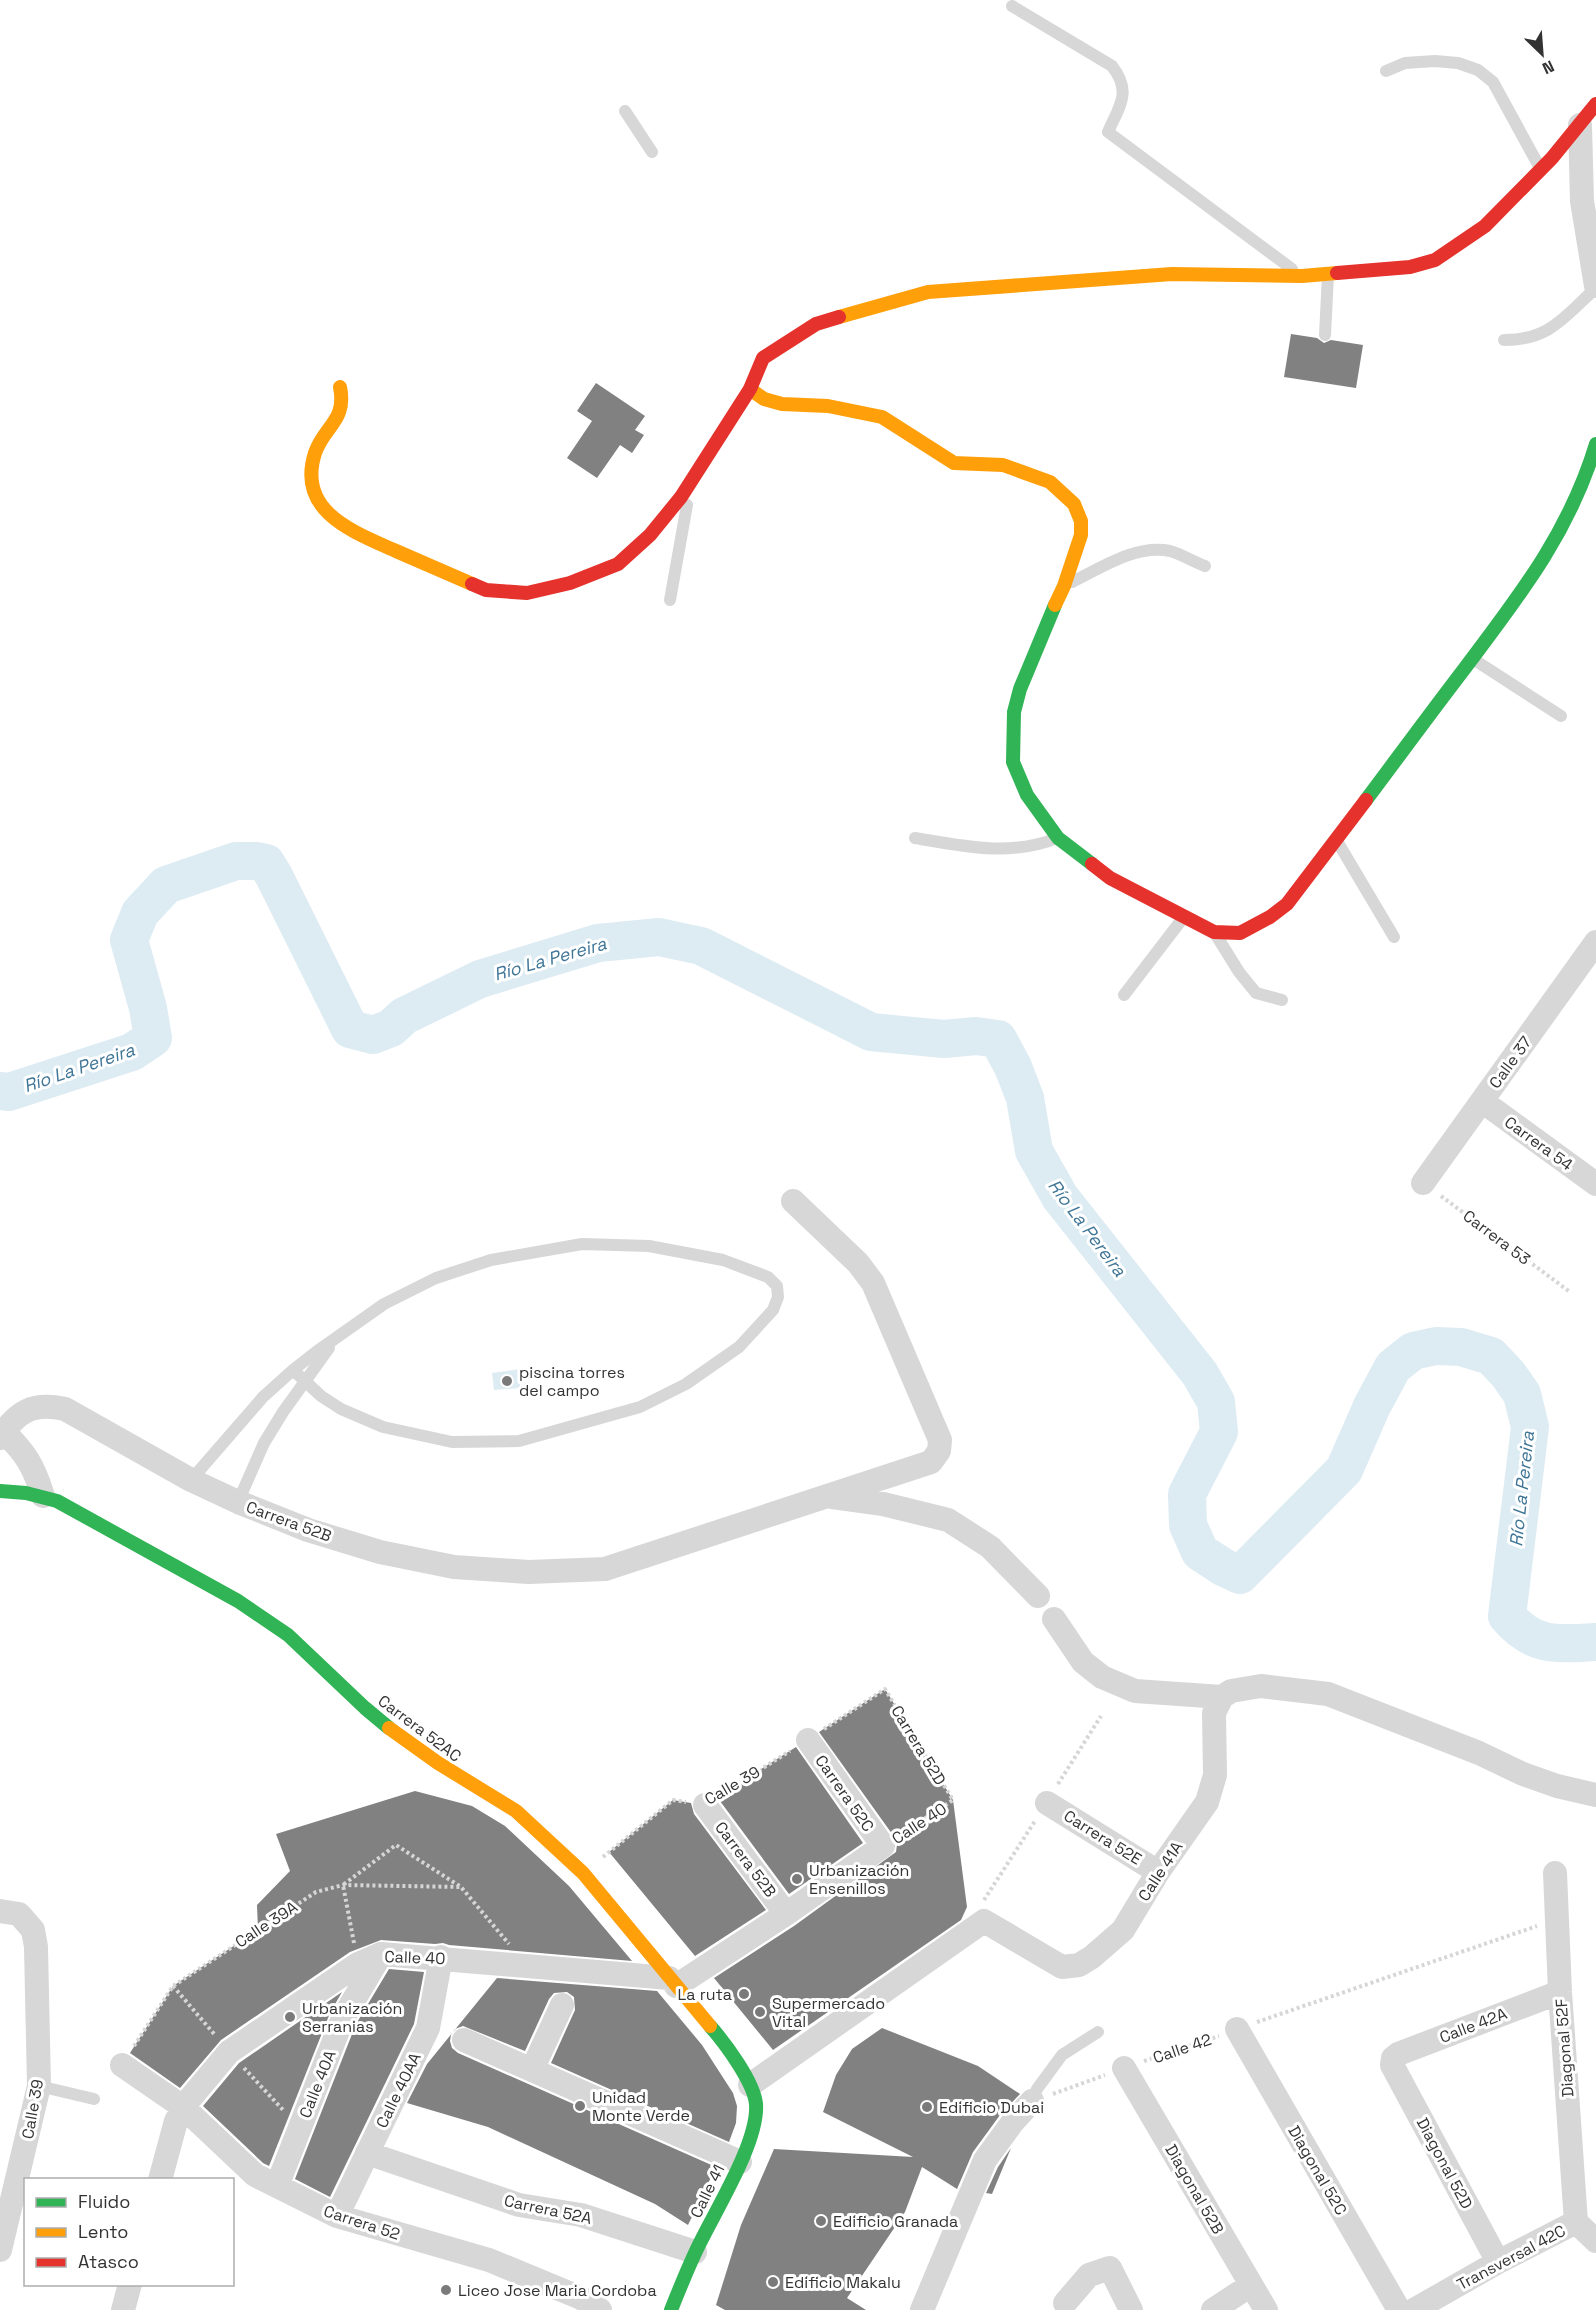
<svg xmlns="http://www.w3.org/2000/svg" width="1596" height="2310" font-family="'Space Grotesk',sans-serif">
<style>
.water{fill:#ddebf3}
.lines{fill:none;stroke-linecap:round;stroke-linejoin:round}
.river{stroke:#ddebf3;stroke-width:38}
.building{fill:#818181}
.path{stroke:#d6d6d6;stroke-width:4;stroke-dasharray:3 3;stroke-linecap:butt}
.lane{stroke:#d7d7d7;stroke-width:12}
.street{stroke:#d7d7d7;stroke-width:24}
.fast{stroke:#30b455;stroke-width:14}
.slow{stroke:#ff9f0a;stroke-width:14}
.jam{stroke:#e5322d;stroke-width:14}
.poi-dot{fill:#7a7a7a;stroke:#fff;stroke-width:2}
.labels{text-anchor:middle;stroke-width:6;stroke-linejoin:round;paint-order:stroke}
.street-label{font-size:16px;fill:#333;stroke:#fff}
.poi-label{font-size:16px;fill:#333;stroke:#fff;text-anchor:start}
.water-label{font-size:18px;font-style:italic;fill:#3f7597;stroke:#fff}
</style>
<rect width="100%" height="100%" fill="#fff"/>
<path class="water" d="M520,1369v19l-26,2 -2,-17z"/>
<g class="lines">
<path class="river" d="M0,1091l9,1 123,-40 21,-14 -5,-30 -19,-68 11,-27 26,-28 70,-24h20l10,2 8,13 76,153 23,6 18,-7 13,-12 76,-37 118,-36 61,-6 42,9 170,86 73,7 32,-3 22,3 15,28 12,31 9,53 26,46 140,177 16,28 3,30 -32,62 1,31 12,27 23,15 17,8 104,-105 28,-64 21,-39 20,-16 23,-5 25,1 30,9 17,18 14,20 8,33 -23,189c27,32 50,28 89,26"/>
</g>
<path class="building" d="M1291,334l26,4 7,5 7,-3 32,5 -7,43 -72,-11z
M596,383l49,33 -10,14 9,5 -12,18 -12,-8 -23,33 -30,-20 25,-37 -15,-10z
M885,1689l68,111 14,107 -6,13 -188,130 -59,-72 80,-52 102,-74 1,-7 -2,-7 -76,-106z
M796,1747l67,96 -74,51 -72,-97z
M415,1791l57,15 33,20 64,60 63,75 -183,-16 -6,-2 -8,1 -54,-4 -31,12 -129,88 -41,48 -50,-35 43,-67 85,-56 -1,-25 33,-34 -14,-37z
M673,1800l18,3 3,11 72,96 -71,46 -86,-104z
M389,1969l35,3 -10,52 -84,173 -35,-18 61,-155z
M497,1978l160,13 45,54 31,48 4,13 -1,17 -7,19 -178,-79 24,-53 -1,-13 -7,-5 -13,1 -5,6 -24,52 -62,-25 -8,3 -4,6 -1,6 2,7 6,5 258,114 -28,58 -33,-21 -167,-77 -81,-24 20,-39z
M342,1992l-12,21 -61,153 -6,-3 -60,-57 36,-43z
M882,2028l96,38 42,28 -20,21 -27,37 -16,37 -35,-22 -17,45 -58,86 19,12h-141l-9,-5 25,-80 33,-76 139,8 -90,-45 13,-37 16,-26z
M1011,2148l-19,46 -6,-1 12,-26z"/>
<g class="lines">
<path class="path" d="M1441,1196l129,96
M824,1729l61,-40 68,111 -52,34
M1058,1784l43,-68
M723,1793l67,-42
M603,1857l70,-57 13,2
M984,1900l51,-79
M354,1943l-11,-58 53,-40 65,42 48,57
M173,1986l42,49
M1257,2022l280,-96
M134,2046l39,-60 143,-94 27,-7 118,2
M1144,2061l75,-25
M244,2068l40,43
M1053,2094l52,-19"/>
<path class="lane" d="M1012,6l100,60c20,26 8,39 -4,66l184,137
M1386,71l19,-8 30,-2 23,2 20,7 15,12 47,86
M625,111l27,41
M1325,335l3,-60
M1504,340c46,0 60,-23 92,-52
M1072,582c29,-14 64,-38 98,-31 11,3 24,11 35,15
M670,600l17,-95
M1473,659l88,57
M915,838c47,8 96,19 142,0
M1337,841l57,96
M1216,935l23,37 17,21 26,7
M1124,995l59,-77
M191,1480l72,-83 30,-27 23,-18 68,-48 52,-26 55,-18 91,-16 67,2 74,14 45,17 9,9 1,11 -5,13 -34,37 -53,37 -46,23 -121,34 -67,1 -69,-15 -42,-18 -20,-13 -28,-26
M238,1502l26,-59 19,-31 46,-64
M39,2086l55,13
M1032,2101l5,-12 25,-34 36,-23"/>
<path class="street" d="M1580,125l2,76 14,85
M1482,1101l114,83
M1423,1183l173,-241
M4,1432c22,21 30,35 39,64
M0,1438c17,-27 33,-36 65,-29l126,71 47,22 70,28 72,22 74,15 75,5 76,-3 326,-107 8,-11 1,-11 -67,-157 -15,-20 -65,-62
M832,1497l51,7 65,16 42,27 48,49
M1054,1619l29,43 19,15 33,14 87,6
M1047,1803l111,69
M705,1805l81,109
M1555,1873l5,119 16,230
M0,1911l19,3 14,16 3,17 3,139 -39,164
M676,1986l110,-72 97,-68 -75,-106
M1237,2029l162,281
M464,2040l276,122
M122,2065l61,42 72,68 82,41 152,44 92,38 19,12
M1124,2068l142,242
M532,2070l30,-65
M750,2085l234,-164 78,46 17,-2 13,-8 31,-27 35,-58 49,-70 8,-27 -1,-62 8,-16 9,-6 30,-5 67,8 151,59 44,21 34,12 39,9
M367,2153l152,52 62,10 114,37
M160,2180l16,-59 7,-14 46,-55 129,-88 23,-10 288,24
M277,2186l66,-168 38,-64
M337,2216l91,-188 13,-71
M1576,2222l20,19
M1498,2262l-106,-197 1,-7 5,-4 162,-62
M1065,2303l24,-28 21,-7 21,42
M123,2310l7,-26
M922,2310l63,-150 27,-37 20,-22
M1213,2310l38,-25
M1414,2310l84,-48 78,-40"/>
<path class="fast" d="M1055,605l-35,84 -6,23 -1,50 14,33 31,43 34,26
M1366,800c33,-44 66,-89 99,-132 55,-73 104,-135 131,-224
M0,1491l26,2 31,8 181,100 50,34 77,73 24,20
M671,2310c8,-20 16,-40 25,-59 17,-37 63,-108 60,-147 -2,-22 -31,-61 -46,-78"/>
<path class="slow" d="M839,317l89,-25 244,-18 130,2 35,-3
M340,387c7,34 -16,39 -25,66 -19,59 39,79 81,98 25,11 51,22 76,33
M750,389l14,10 18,5 46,2 54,11 72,46 49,2 47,17 24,22 7,17v14l-17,51 -9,19
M389,1728l49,35 78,48 67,62 127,153"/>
<path class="jam" d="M1337,273l73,-6 25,-7 50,-34 67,-68 44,-54
M472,584l14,6 41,3 43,-10 48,-19 32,-29 31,-38 69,-108 13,-31 53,-34 23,-7
M1092,864l18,14 104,54 26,1 30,-16 17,-13 79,-104"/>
</g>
<g class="poi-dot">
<circle cx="507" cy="1381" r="6"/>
<circle cx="797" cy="1879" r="6"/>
<circle cx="744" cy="1994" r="6"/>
<circle cx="760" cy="2012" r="6"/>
<circle cx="290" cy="2017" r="6"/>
<circle cx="580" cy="2106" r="6"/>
<circle cx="927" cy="2107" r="6"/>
<circle cx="821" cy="2221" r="6"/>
<circle cx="773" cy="2282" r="6"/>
<circle cx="446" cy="2290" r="6"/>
</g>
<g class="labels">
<g class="street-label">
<text transform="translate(1510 1062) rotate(-54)" y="6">Calle 37</text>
<text transform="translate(1539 1143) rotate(36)" y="6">Carrera 54</text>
<text transform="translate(1497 1237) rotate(37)" y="6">Carrera 53</text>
<text transform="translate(289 1521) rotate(20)" y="6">Carrera 52B</text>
<text transform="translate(420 1728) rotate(37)" y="6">Carrera 52AC</text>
<text transform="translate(919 1745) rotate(59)" y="6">Carrera 52D</text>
<text transform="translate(732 1785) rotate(-30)" y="6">Calle 39</text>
<text transform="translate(845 1793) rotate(55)" y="6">Carrera 52C</text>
<text transform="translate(919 1823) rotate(-33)" y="6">Calle 40</text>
<text transform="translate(1103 1837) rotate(32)" y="6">Carrera 52E</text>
<text transform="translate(746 1859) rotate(53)" y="6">Carrera 52B</text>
<text transform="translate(1160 1871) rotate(-57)" y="6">Calle 41A</text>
<text transform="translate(266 1924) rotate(-33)" y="6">Calle 39A</text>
<text transform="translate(415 1957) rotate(2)" y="6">Calle 40</text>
<text transform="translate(1473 2025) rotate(-21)" y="6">Calle 42A</text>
<text transform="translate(1182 2048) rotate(-19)" y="6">Calle 42</text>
<text transform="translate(1564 2048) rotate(-94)" y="6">Diagonal 52F</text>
<text transform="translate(317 2084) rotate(-68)" y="6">Calle 40A</text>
<text transform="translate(398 2090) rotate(-64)" y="6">Calle 40AA</text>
<text transform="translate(32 2109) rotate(-80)" y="6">Calle 39</text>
<text transform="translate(1445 2163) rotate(62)" y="6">Diagonal 52D</text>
<text transform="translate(1318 2170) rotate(60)" y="6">Diagonal 52C</text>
<text transform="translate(1195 2189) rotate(60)" y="6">Diagonal 52B</text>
<text transform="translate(707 2191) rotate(-64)" y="6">Calle 41</text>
<text transform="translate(548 2209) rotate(12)" y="6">Carrera 52A</text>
<text transform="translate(362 2222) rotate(18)" y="6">Carrera 52</text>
<text transform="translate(1511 2257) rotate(-28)" y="6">Transversal 42C</text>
</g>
<g class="poi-label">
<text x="519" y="1378">piscina torres<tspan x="519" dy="18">del campo</tspan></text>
<text x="809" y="1876">Urbanización<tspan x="809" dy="18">Ensenillos</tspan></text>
<text x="732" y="2000" text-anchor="end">La ruta</text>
<text x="772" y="2009">Supermercado<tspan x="772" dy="18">Vital</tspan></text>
<text x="302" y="2014">Urbanización<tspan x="302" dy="18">Serranias</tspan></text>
<text x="592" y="2103">Unidad<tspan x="592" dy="18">Monte Verde</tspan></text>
<text x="939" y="2113">Edificio Dubai</text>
<text x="833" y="2227">Edificio Granada</text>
<text x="785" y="2288">Edificio Makalu</text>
<text x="458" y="2296">Liceo Jose Maria Cordoba</text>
</g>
<g class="water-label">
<text transform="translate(550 959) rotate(-16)" y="6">Río La Pereira</text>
<text transform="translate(79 1068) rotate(-19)" y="6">Río La Pereira</text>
<text transform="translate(1087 1228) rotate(53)" y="6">Río La Pereira</text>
<text transform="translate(1522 1489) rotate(-84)" y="6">Río La Pereira</text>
</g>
</g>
<rect x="24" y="2178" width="210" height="108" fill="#ffffff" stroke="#adadad" stroke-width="1.5"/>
<rect x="36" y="2198" width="30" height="9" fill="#30b455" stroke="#adadad" stroke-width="1.5"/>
<text x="78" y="2208" font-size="18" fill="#333333">Fluido</text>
<rect x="36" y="2228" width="30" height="9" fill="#ff9f0a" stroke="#adadad" stroke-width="1.5"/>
<text x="78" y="2238" font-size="18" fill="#333333">Lento</text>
<rect x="36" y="2258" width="30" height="9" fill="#e5322d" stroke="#adadad" stroke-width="1.5"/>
<text x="78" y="2268" font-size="18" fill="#333333">Atasco</text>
<g transform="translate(1542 54) rotate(155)" stroke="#ffffff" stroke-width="4.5" paint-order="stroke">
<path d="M0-4.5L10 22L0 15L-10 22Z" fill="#333333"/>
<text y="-9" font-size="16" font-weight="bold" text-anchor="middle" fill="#333333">N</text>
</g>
</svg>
